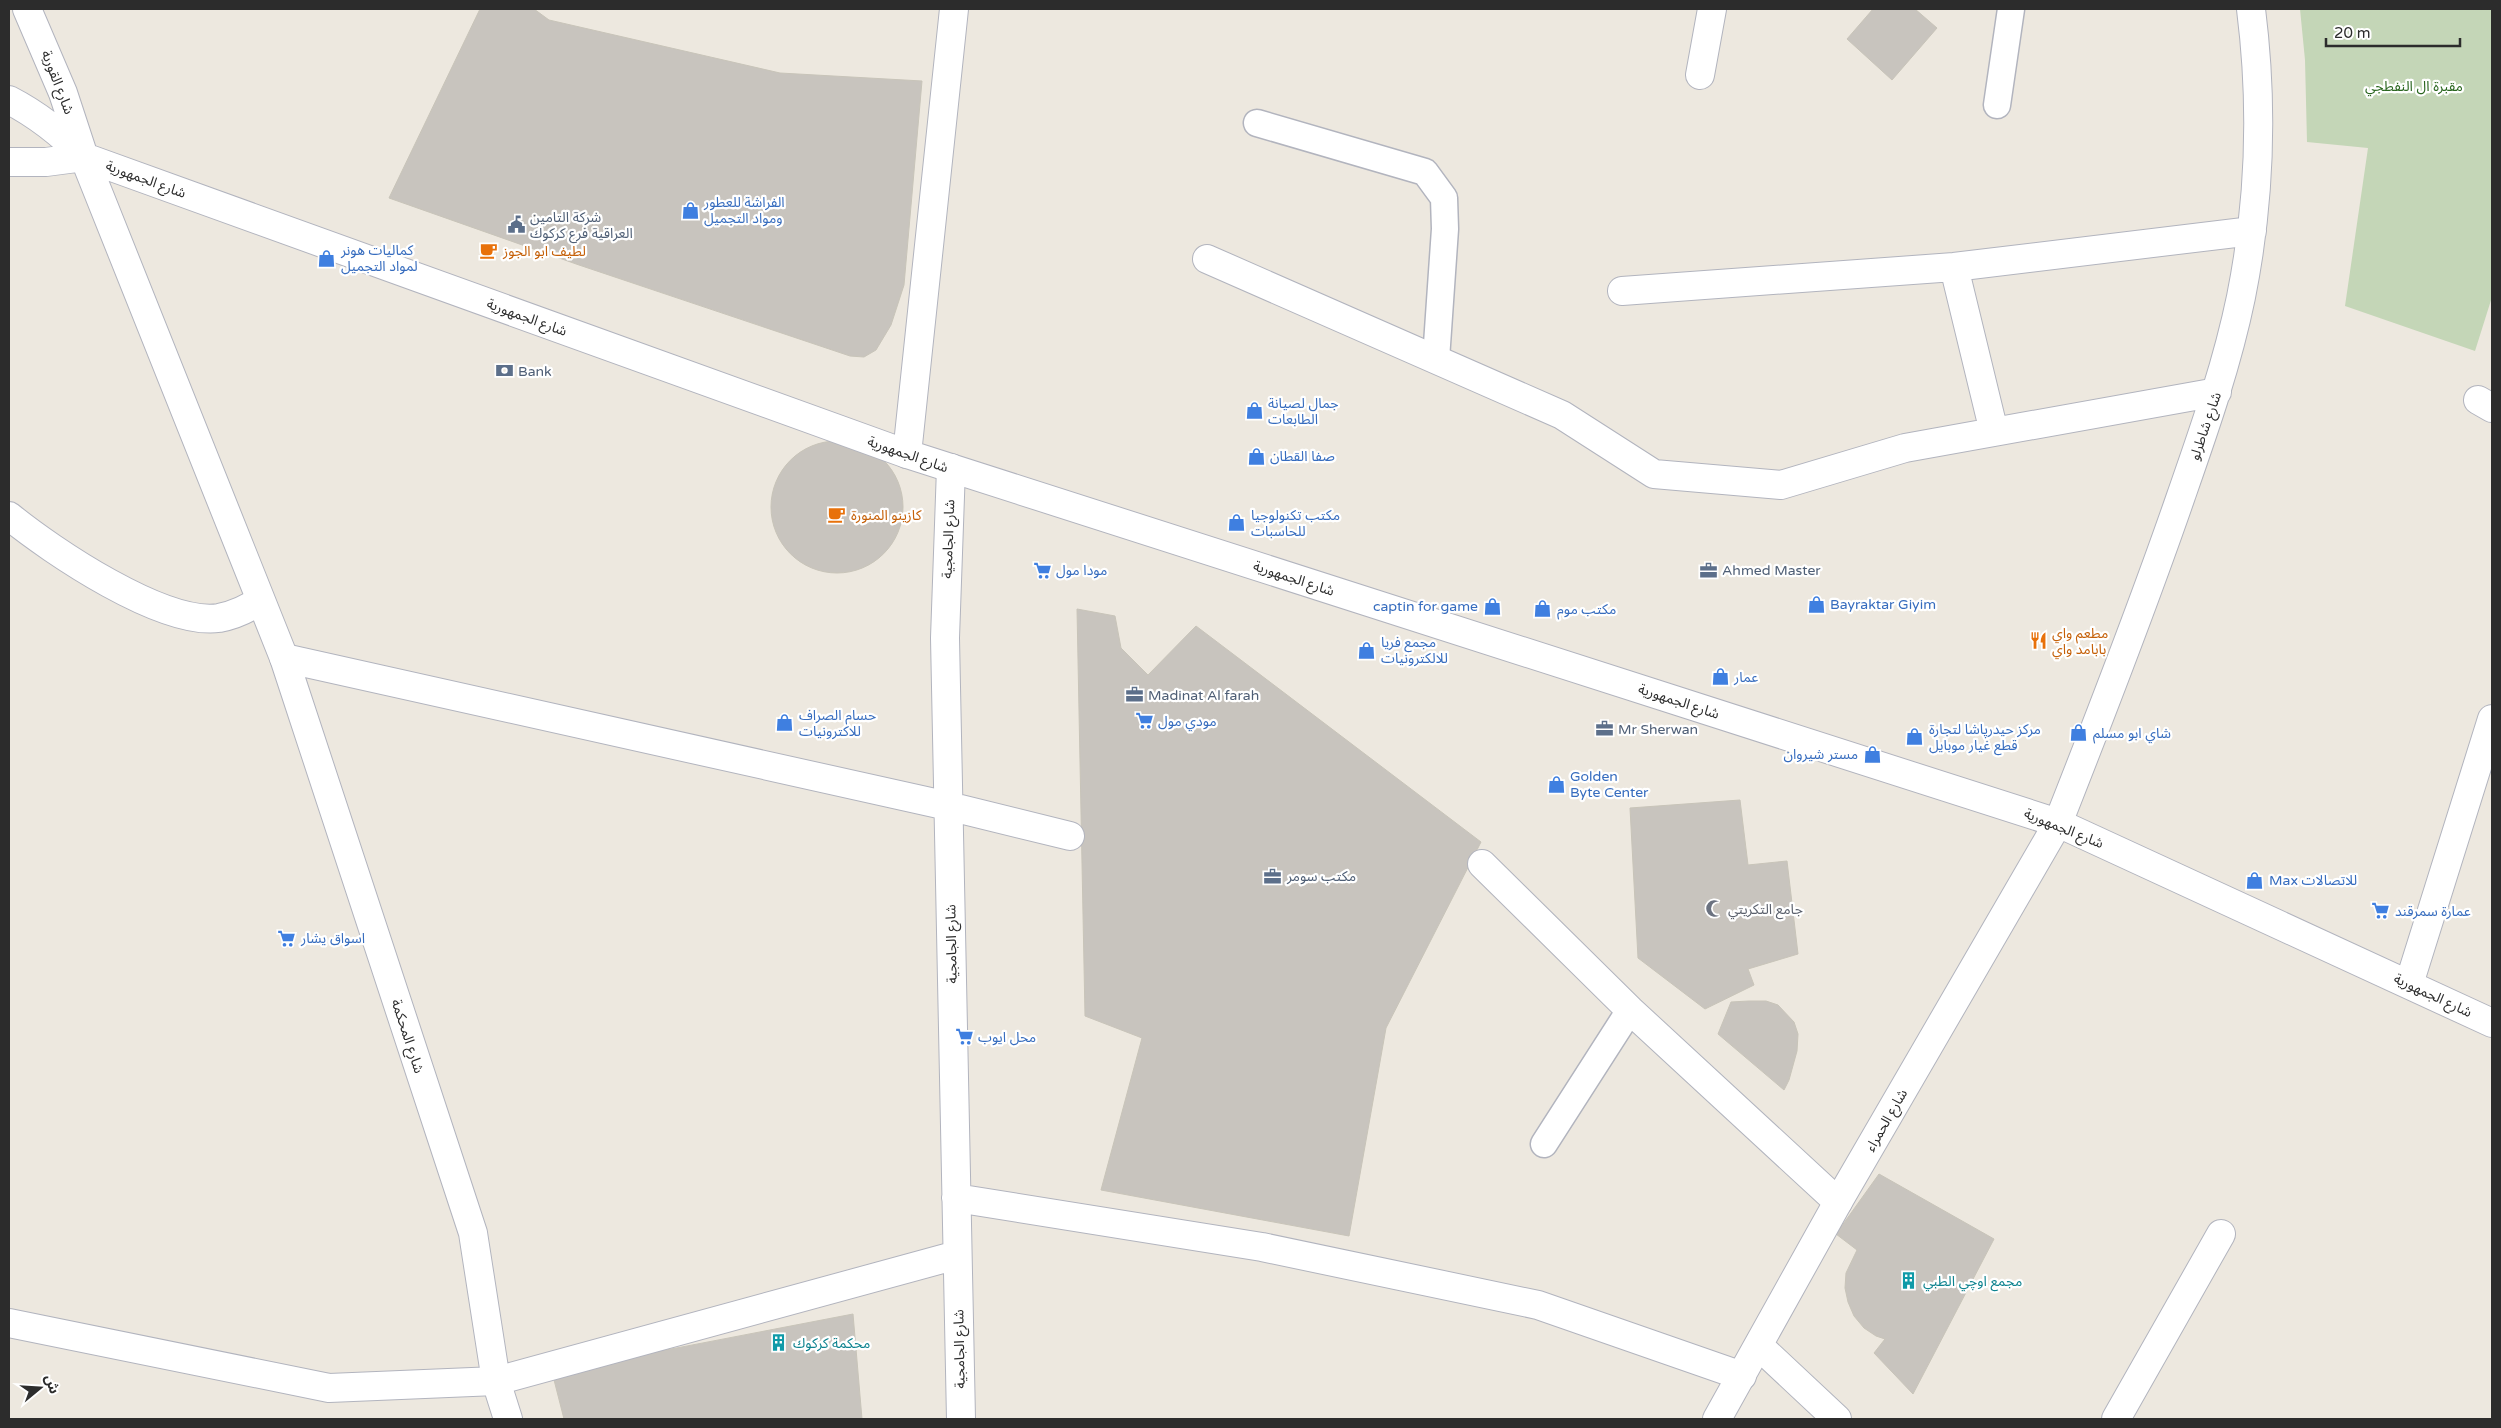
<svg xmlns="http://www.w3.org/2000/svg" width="2501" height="1428" font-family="'Varela Round','Noto Sans Arabic',sans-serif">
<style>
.cemetery{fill:#c4d6b7}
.building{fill:#c8c4be;stroke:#c8c4b9}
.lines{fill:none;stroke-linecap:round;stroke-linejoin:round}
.lane-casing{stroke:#b2b4be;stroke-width:29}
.street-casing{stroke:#b2b4be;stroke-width:30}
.secondary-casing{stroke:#b2b4be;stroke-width:30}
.lane{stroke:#fff;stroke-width:26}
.street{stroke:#fff;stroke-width:28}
.secondary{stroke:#fff;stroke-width:28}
.labels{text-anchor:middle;stroke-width:4.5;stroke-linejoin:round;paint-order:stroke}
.street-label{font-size:14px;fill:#2c2c2c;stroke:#fff}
.park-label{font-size:14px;fill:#2a661f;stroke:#fff}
.shop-label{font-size:14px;fill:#366cbe;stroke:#fff;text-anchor:start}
.service-label{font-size:14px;fill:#4e5e75;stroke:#fff;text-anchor:start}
.food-label{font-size:14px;fill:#c56008;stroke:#fff;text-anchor:start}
.worship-label{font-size:14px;fill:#5b616d;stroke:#fff;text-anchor:start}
.culture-label{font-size:14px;fill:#0d838f;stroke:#fff;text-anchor:start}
</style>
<rect width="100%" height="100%" fill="#ede8df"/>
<path class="cemetery" d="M2300,9h192v288l-17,54 -130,-45 23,-158 -61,-6 -2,-82z"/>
<path class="building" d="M480,9h54l15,11 231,53 142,8 -18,204 -13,40 -15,25 -12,7 -14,-1 -271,-91 -190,-67z
M1873,9h42l22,19 -45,52 -45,-41z
M771 507a66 66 0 1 1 132 0a66 66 0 1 1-132 0Z
M1077,609l38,7 6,32 27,27 48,-49 285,216 -95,186 -37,208 -248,-46 41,-152 -57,-22z
M1740,800l8,65 39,-4 11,93 -50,15 6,16 -49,24 -67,-51 -8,-150z
M1749,1001h17l12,4 16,17 4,12 -1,17 -8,29 -5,10 -66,-56 13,-32z
M1879,1174l115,65 -81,155 -39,-41 11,-14 -9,-3 -12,-8 -10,-12 -6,-14 -3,-14 1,-15 11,-23 -21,-16z
M853,1314l9,105h-298l-12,-47z"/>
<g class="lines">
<defs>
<path id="lane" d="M1997,105l14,-96
M1257,123l168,49 19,26 1,31 -9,130
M1544,1144l86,-134"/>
<path id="street" d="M1700,75l12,-66
M1207,259l355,156 92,59 127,11 124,-37 312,-56
M1954,267l40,165
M1622,291l332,-24 298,-36
M2478,400l14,8
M907,454l47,-445
M951,468l-6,170 16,781
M9,516c43,35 154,110 210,102 15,-3 29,-9 41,-18
M284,658l664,148 122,30
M284,658l189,575 23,148 12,38
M2058,823c43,-109 85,-217 123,-327 23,-66 46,-131 60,-199 19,-95 22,-193 10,-288
M1482,864l148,146 208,192
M2409,984l83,-265
M956,1198l306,49 276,58 204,71
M9,1323l320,65 167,-7 461,-126
M1759,1346l78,73
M2116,1419l105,-185"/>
<path id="secondary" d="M27,9l36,84 21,64 200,501
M9,100c29,15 52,33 75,57l823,297 1151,369 434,200
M9,162h37l38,-5
M1717,1419l121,-217 220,-379"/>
</defs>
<use href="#lane" class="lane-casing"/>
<use href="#street" class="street-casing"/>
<use href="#secondary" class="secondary-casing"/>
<use href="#lane" class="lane"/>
<use href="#street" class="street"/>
<use href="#secondary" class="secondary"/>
</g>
<defs>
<symbol id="shop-bare" viewBox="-9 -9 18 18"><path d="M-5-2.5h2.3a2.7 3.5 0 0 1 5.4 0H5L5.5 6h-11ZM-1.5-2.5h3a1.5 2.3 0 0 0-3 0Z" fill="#3f7fe0" stroke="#fff" stroke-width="2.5" paint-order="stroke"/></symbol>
<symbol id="civic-bare" viewBox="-9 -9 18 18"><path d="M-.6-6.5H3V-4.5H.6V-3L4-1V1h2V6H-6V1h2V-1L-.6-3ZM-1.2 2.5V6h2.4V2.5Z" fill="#5c6f8a" stroke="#fff" stroke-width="2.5" paint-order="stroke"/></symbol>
<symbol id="cafe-bare" viewBox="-9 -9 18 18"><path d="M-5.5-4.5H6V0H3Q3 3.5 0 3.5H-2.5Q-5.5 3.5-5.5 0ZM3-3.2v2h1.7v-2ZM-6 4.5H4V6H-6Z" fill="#e8710a" stroke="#fff" stroke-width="2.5" paint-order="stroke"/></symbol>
<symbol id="bank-bare" viewBox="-9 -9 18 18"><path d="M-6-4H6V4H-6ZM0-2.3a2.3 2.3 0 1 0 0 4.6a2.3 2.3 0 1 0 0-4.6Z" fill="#5c6f8a" stroke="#fff" stroke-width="2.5" paint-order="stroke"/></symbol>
<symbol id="supermarket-bare" viewBox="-9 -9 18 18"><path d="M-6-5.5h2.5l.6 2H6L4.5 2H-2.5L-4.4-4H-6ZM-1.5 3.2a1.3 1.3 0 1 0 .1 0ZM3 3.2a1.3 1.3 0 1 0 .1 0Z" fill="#3f7fe0" stroke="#fff" stroke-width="2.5" paint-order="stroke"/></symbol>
<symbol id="office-bare" viewBox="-9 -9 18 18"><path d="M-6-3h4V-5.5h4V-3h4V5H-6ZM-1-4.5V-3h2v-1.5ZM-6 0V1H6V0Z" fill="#5c6f8a" stroke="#fff" stroke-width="2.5" paint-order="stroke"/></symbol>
<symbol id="restaurant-bare" viewBox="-9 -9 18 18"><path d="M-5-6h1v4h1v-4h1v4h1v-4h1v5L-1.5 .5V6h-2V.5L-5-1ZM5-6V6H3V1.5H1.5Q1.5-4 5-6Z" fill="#e8710a" stroke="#fff" stroke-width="2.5" paint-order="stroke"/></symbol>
<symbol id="mosque-bare" viewBox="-9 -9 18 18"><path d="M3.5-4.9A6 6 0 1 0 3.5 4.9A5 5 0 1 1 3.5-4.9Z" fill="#6b7280" stroke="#fff" stroke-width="2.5" paint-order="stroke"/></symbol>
<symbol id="building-bare" viewBox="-9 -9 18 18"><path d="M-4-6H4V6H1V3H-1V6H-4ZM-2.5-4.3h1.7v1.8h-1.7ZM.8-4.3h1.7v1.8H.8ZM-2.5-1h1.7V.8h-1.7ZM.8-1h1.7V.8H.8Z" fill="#0f9aa8" stroke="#fff" stroke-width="2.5" paint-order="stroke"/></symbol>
</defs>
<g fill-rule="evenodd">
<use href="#shop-bare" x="678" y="198" width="25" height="25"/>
<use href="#civic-bare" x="504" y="212" width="25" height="25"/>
<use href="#cafe-bare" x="476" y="238" width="25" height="25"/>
<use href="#shop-bare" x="314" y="246" width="25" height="25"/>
<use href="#bank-bare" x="492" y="358" width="25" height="25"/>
<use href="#shop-bare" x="1242" y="398" width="25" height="25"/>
<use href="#shop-bare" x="1244" y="444" width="25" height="25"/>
<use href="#cafe-bare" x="824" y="502" width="25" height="25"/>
<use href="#shop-bare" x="1224" y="510" width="25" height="25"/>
<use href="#supermarket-bare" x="1030" y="558" width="25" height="25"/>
<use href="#office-bare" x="1696" y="558" width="25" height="25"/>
<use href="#shop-bare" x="1804" y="592" width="25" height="25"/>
<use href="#shop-bare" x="1480" y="594" width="25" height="25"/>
<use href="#shop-bare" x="1530" y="596" width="25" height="25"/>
<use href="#restaurant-bare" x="2026" y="628" width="25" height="25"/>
<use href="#shop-bare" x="1354" y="638" width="25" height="25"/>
<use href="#shop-bare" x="1708" y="664" width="25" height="25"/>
<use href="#office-bare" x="1122" y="682" width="25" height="25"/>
<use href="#supermarket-bare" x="1132" y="708" width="25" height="25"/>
<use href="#shop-bare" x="772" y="710" width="25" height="25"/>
<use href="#office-bare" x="1592" y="716" width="25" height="25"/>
<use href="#shop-bare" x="2066" y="720" width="25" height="25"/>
<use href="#shop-bare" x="1902" y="724" width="25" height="25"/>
<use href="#shop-bare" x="1860" y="742" width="25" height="25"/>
<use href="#shop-bare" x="1544" y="772" width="25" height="25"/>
<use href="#office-bare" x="1260" y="864" width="25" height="25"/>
<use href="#shop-bare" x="2242" y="868" width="25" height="25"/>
<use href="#mosque-bare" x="1702" y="896" width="25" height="25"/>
<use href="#supermarket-bare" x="2368" y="898" width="25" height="25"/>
<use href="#supermarket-bare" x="274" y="926" width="25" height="25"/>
<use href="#supermarket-bare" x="952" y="1024" width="25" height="25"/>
<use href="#building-bare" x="1896" y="1268" width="25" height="25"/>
<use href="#building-bare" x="766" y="1330" width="25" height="25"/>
</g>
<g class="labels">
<g class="street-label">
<text transform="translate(58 82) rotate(69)" y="5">شارع القورية</text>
<text transform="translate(146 179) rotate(20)" y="5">شارع الجمهورية</text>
<text transform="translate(527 317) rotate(20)" y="5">شارع الجمهورية</text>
<text transform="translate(2205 426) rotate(-71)" y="5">شارع شاطرلو</text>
<text transform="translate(908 454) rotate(19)" y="5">شارع الجمهورية</text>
<text transform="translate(948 539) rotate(-88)" y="5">شارع الجامجية</text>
<text transform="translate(1294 578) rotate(18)" y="5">شارع الجمهورية</text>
<text transform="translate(1679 701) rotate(18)" y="5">شارع الجمهورية</text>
<text transform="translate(2064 828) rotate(22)" y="5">شارع الجمهورية</text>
<text transform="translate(951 944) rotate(-91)" y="5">شارع الجامجية</text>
<text transform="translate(2433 995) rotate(25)" y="5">شارع الجمهورية</text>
<text transform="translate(408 1036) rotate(72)" y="5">شارع المحكمة</text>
<text transform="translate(1886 1120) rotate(-60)" y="5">شارع الحمراء</text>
<text transform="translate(959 1349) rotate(-91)" y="5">شارع الجامجية</text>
</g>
<g class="park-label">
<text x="2414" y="91">مقبرة ال النفطجي</text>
</g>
<g class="shop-label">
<text x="704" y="207">الفراشة للعطور<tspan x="704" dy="16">ومواد التجميل</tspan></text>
<text x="341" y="255">كماليات هونر<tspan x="341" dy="16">لمواد التجميل</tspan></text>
<text x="1268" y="408">جمال لصيانة<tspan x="1268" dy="16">الطابعات</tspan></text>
<text x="1270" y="461">صفا القطان</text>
<text x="1251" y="520">مكتب تكنولوجيا<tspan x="1251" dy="16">للحاسبات</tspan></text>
<text x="1056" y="575">مودا مول</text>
<text x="1830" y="609">Bayraktar Giyim</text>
<text x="1478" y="611" text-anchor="end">captin for game</text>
<text x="1557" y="614">مكتب موم</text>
<text x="1381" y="647">مجمع فريا<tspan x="1381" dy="16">للالكترونيات</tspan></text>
<text x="1734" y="682">عمار</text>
<text x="799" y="720">حسام الصراف<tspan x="799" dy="16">للاكترونيات</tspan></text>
<text x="1158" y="726">مودي مول</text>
<text x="1929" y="734">مركز حيدرپاشا لتجارة<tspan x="1929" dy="16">قطع غيار موبايل</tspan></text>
<text x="2093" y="738">شاي ابو مسلم</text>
<text x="1858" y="759" text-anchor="end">مستر شيروان</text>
<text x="1570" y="781">Golden<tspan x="1570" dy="16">Byte Center</tspan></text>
<text x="2269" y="885">Max للاتصالات</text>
<text x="2395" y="916">عمارة سمرقند</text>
<text x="301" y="943">اسواق يشار</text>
<text x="978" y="1042">محل ايوب</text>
</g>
<g class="service-label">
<text x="530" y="222">شركة التامين<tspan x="530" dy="16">العراقية فرع كركوك</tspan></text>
<text x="518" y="376">Bank</text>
<text x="1722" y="575">Ahmed Master</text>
<text x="1148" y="700">Madinat Al farah</text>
<text x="1618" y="734">Mr Sherwan</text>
<text x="1287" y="881">مكتب سومر</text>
</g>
<g class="food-label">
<text x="503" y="256">لطيف ابو الجوز</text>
<text x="851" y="520">كازينو المنورة</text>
<text x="2052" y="638">مطعم واي<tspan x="2052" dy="16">بابامد واي</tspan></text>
</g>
<g class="worship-label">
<text x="1728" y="914">جامع التكريتي</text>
</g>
<g class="culture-label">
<text x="1923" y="1286">مجمع اوچي الطبي</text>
<text x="793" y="1348">محكمة كركوك</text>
</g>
</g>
<rect width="2501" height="1428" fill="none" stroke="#2c2c2c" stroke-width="20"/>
<g transform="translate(40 1388) rotate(72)" stroke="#ffffff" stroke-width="4" paint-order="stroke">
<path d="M0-4L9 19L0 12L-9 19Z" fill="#2c2c2c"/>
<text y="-8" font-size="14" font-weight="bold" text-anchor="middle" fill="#2c2c2c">ش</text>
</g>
<path d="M2326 38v8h134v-8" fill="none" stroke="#2c2c2c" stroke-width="2.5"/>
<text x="2334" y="38" font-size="15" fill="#2c2c2c" stroke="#ffffff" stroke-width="4" paint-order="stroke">20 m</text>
</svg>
